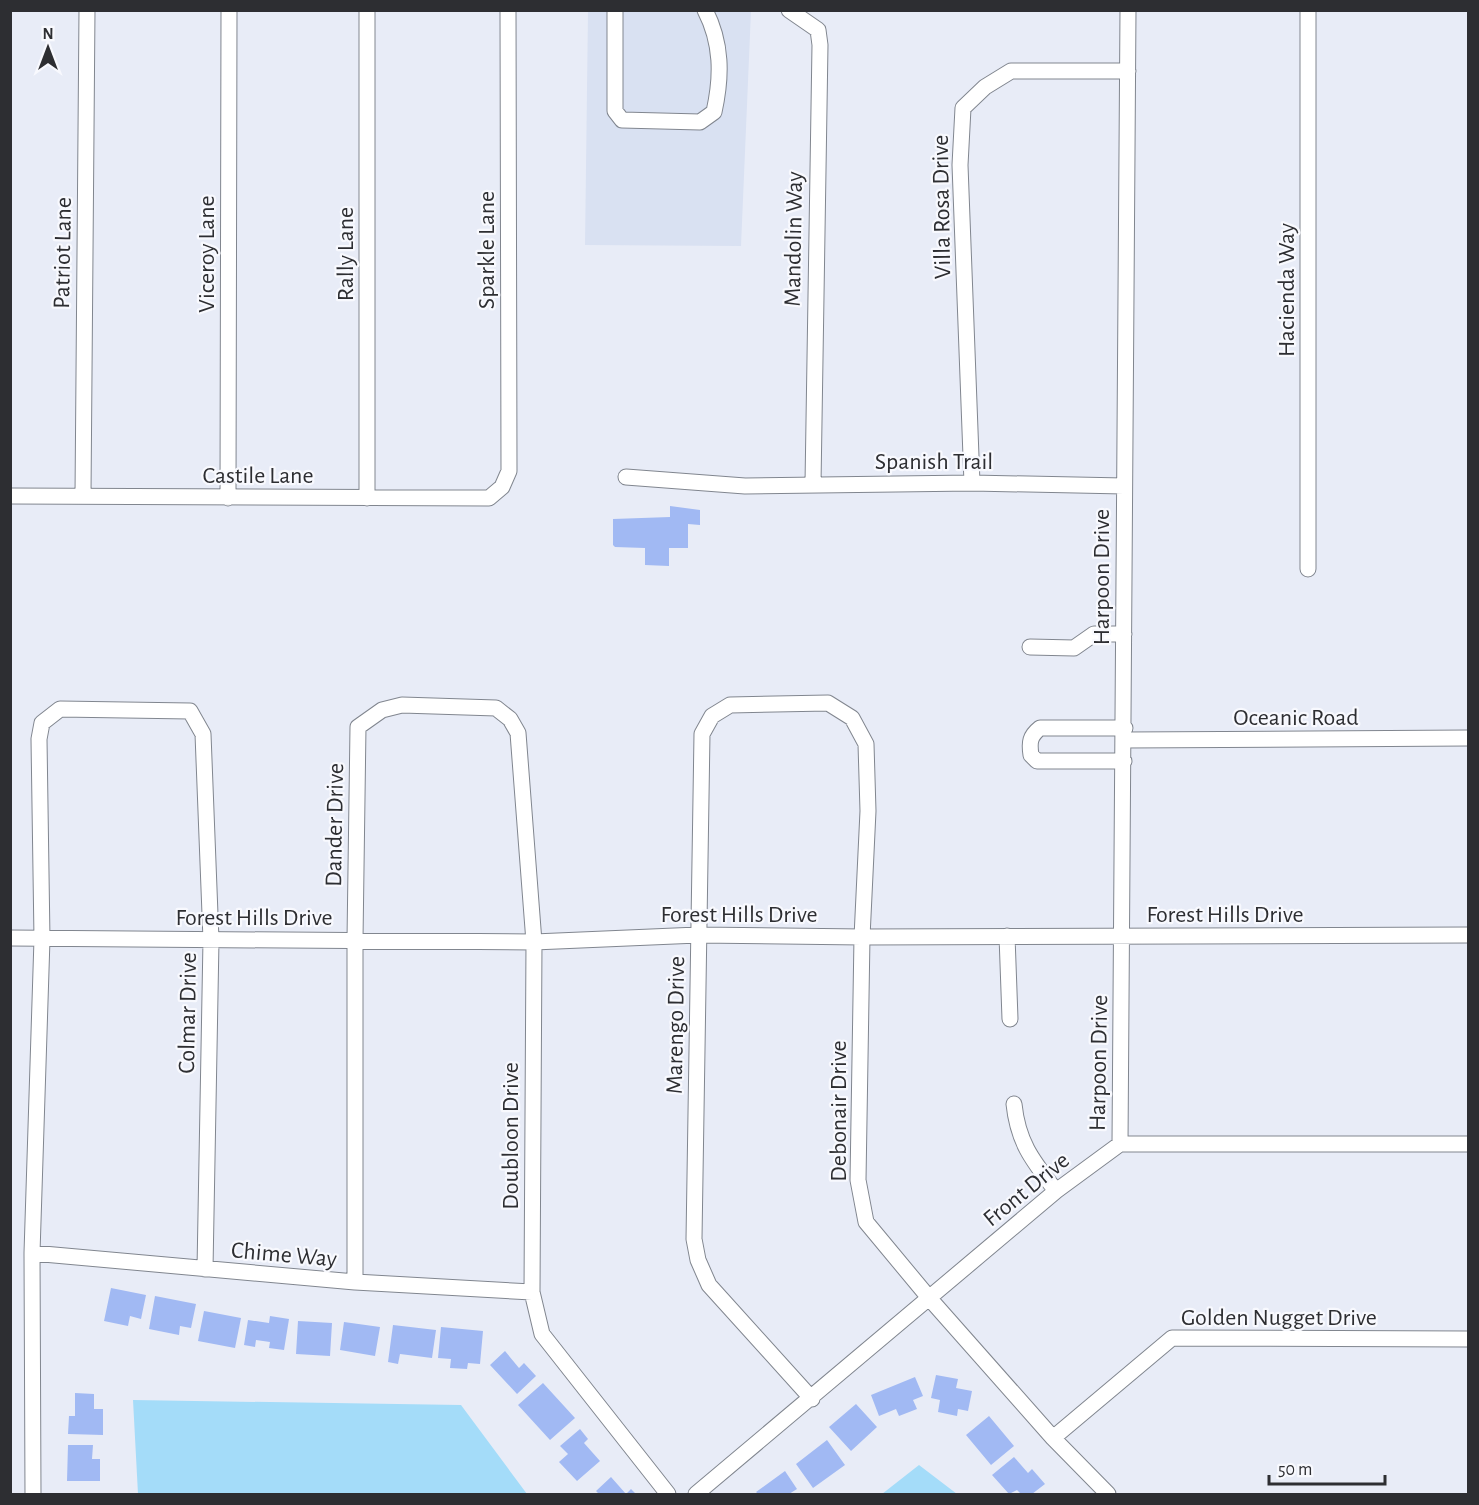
<svg xmlns="http://www.w3.org/2000/svg" width="1479" height="1505" font-family="'Alegreya Sans',sans-serif">
<style>
.built{fill:#d9e1f2}
.water{fill:#a4dcf9}
.building{fill:#a1b9f3}
.lines{fill:none;stroke-linecap:round;stroke-linejoin:round}
.minor-casing{stroke:#81868f;stroke-width:17}
.minor{stroke:#fff;stroke-width:15}
.labels{text-anchor:middle;stroke-width:4.5;stroke-linejoin:round;paint-order:stroke}
.street-label{font-size:24px;fill:#2d2e32;stroke:#f8f9fe}
</style>
<rect width="100%" height="100%" fill="#e8ecf7"/>
<path class="built" d="M588,11h163l-10,235 -156,-1z"/>
<path class="water" d="M133,1400l328,5 66,89h-389z
M919,1465l38,29h-75z"/>
<path class="building" d="M670,506l30,4v15l-12,-1v24h-19v18l-24,-1v-17l-30,-1 -2,-2v-26l57,-2z
M111,1288l35,7 -5,24 -11,-3 -2,10 -24,-5z
M155,1296l41,8 -5,24 -11,-2 -1,9 -30,-6z
M204,1311l37,7 -6,30 -37,-7z
M270,1316l19,3 -5,31 -15,-2 1,-6 -14,-2 -1,7 -11,-2 4,-25 21,3z
M298,1321l34,2 -2,33 -34,-2z
M344,1322l36,5 -5,29 -35,-6z
M393,1325l43,5 -4,28 -32,-4 -2,10 -10,-2z
M441,1327l42,4 -3,33 -12,-1 -1,6 -17,-1 1,-9 -13,-1z
M505,1351l14,17 5,-5 12,13 -19,18 -27,-29z
M936,1375l22,4 -2,9 16,3 -4,20 -10,-2 -1,7 -19,-4 2,-12 -9,-2z
M915,1377l8,19 -10,4 4,9 -18,7 -3,-7 -17,7 -8,-21z
M543,1383l32,35 -25,22 -32,-35z
M75,1393l19,1v15h9v26l-35,-1 1,-18h6z
M856,1404l21,23 -26,24 -22,-24z
M989,1416l25,30 -23,19 -25,-30z
M580,1429l8,10 -4,4 16,18 -23,20 -18,-19 9,-8 -8,-8z
M827,1440l18,25 -32,23 -17,-24z
M68,1445h25l-1,14h8v22h-33z
M1014,1457l14,16 4,-4 13,15 -13,10h-11l-4,-4 -8,4 -17,-19z
M785,1471l12,18 -8,5h-31l-2,-2z
M611,1477l15,17 5,-5 5,5h-37l-3,-3z"/>
<g class="lines">
<defs>
<path id="minor" d="M367,10v488
M615,10v101l7,9 78,2 14,-10c8,-36 8,-69 -9,-102
M789,10l29,20 2,15 -7,439
M626,477l119,9 227,-3 152,3
M972,483l-12,-318 3,-57 22,-21 26,-16h117
M83,495l4,-485
M10,496l479,2 13,-11 7,-16 -1,-461
M228,498l1,-488
M1308,569v-559
M1030,647l44,1 20,-14h30
M1125,740l343,-2
M1124,761h-87l-6,-6c-2,-13 -1,-19 9,-27h85
M1007,936l3,83
M10,938l524,4 164,-7 164,2 606,-2
M1014,1104c4,39 19,57 42,87
M1120,1144l8,-1134
M32,1253l323,29 177,10
M355,1282v-342l3,-213 24,-17 20,-5 94,3 14,11 8,14 16,209 -2,350 10,42 126,160
M812,1399l-103,-114 -11,-25 -4,-21 8,-505 10,-18 18,-11 98,-2 24,15 14,26 2,67 -6,126 -4,243 8,42 64,77 123,139 55,56
M1053,1438l119,-100 296,1
M33,1494l-1,-241 10,-314 -3,-200 3,-16 18,-14 130,2 13,23 8,206 -6,329
M696,1494l360,-303 64,-47h348"/>
</defs>
<use href="#minor" class="minor-casing"/>
<use href="#minor" class="minor"/>
</g>
<g class="labels">
<g class="street-label">
<text transform="translate(941 207) rotate(-91)" y="8">Villa Rosa Drive</text>
<text transform="translate(793 239) rotate(-89)" y="8">Mandolin Way</text>
<text transform="translate(486 250) rotate(-90)" y="8">Sparkle Lane</text>
<text transform="translate(62 253) rotate(-89)" y="8">Patriot Lane</text>
<text transform="translate(206 254) rotate(-90)" y="8">Viceroy Lane</text>
<text transform="translate(345 254) rotate(-90)" y="8">Rally Lane</text>
<text transform="translate(1286 290) rotate(-90)" y="8">Hacienda Way</text>
<text x="934" y="469">Spanish Trail</text>
<text x="258" y="483">Castile Lane</text>
<text transform="translate(1101 577) rotate(-90)" y="8">Harpoon Drive</text>
<text x="1296" y="725">Oceanic Road</text>
<text transform="translate(334 825) rotate(-89)" y="8">Dander Drive</text>
<text x="739" y="922">Forest Hills Drive</text>
<text x="1225" y="922">Forest Hills Drive</text>
<text x="254" y="925">Forest Hills Drive</text>
<text transform="translate(187 1013) rotate(-89)" y="8">Colmar Drive</text>
<text transform="translate(675 1025) rotate(-89)" y="8">Marengo Drive</text>
<text transform="translate(1098 1063) rotate(-89)" y="8">Harpoon Drive</text>
<text transform="translate(838 1111) rotate(-90)" y="8">Debonair Drive</text>
<text transform="translate(510 1136) rotate(-90)" y="8">Doubloon Drive</text>
<text transform="translate(1026 1189) rotate(-39)" y="8">Front Drive</text>
<text transform="translate(284 1254) rotate(5)" y="8">Chime Way</text>
<text x="1279" y="1325">Golden Nugget Drive</text>
</g>
</g>
<rect width="1479" height="1505" fill="none" stroke="#2d2e32" stroke-width="24"/>
<g transform="translate(48 48)" stroke="#f8f9fe" stroke-width="4.5" paint-order="stroke">
<path d="M0-4.5L10 22L0 15L-10 22Z" fill="#2d2e32"/>
<text y="-9" font-size="16" font-weight="bold" text-anchor="middle" fill="#2d2e32">N</text>
</g>
<path d="M1269 1475v9h116v-9" fill="none" stroke="#2d2e32" stroke-width="3"/>
<text x="1278" y="1475" font-size="18" fill="#2d2e32" stroke="#f8f9fe" stroke-width="4.5" paint-order="stroke">50 m</text>
</svg>
